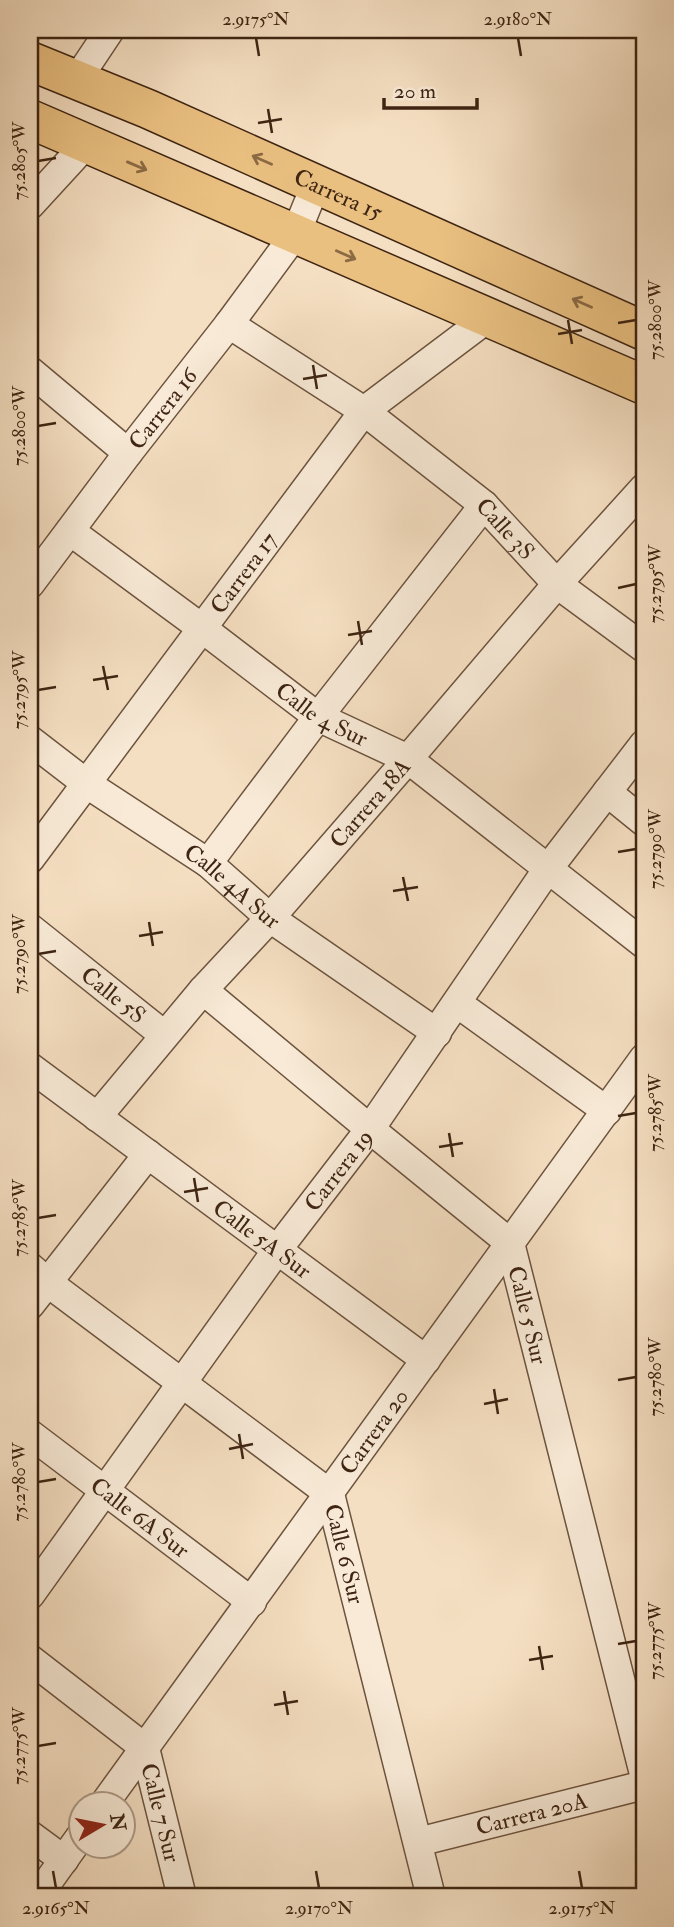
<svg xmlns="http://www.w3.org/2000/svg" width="674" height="1927" font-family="'IM FELL Double Pica',serif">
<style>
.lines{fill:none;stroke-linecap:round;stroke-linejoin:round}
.minor-casing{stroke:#6c533e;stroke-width:31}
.primary-casing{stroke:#3e2412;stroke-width:41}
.minor{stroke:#f8ead7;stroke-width:28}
.primary{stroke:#eac081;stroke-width:38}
.oneway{stroke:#8b6a44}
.ticks{fill:none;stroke:#3e2412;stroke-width:2.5}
.labels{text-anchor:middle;stroke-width:5;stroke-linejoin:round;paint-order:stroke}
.street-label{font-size:23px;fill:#3e2412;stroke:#f8ead7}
.neatline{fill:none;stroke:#3e2412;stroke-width:2.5}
.ticks-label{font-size:18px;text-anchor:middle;fill:#3e2412}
</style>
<rect width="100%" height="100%" fill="#f5dfc2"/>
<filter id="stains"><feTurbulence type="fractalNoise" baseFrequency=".00286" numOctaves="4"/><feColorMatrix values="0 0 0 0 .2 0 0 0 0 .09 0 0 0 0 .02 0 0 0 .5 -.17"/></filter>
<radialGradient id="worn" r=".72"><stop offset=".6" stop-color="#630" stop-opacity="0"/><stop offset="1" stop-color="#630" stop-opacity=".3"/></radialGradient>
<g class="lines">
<defs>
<g id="minor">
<path d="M76,81l34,-51"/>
<path d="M30,205l56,-61"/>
<path id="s1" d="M229,324l135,87 120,94 73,79 87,64"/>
<path d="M30,371l98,82"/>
<path id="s2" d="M70,531l133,98 115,88 90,42 236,185"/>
<path id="s3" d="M30,584l98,-131 101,-129 67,-91 20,-49"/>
<path id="s4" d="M30,740l57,44 121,79 62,55 167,115"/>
<path d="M607,792l37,30"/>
<path id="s5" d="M30,859l334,-448 125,-94"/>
<path d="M208,863l110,-146 166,-212"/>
<path id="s6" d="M30,928l134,107"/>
<path id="s7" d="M203,990l167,139 140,114 134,531"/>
<path d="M457,1003l150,108"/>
<path id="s8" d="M30,1067l396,293"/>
<path id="s9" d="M97,1117l106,-127 67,-72 138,-159 149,-175 87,-96"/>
<path id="s10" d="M30,1267l17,15 283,212 101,403"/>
<path d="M30,1305l118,-151"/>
<path id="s11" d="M30,1434l222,168"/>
<path id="s12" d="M30,1595l247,-345 93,-121 177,-259 97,-126"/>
<path id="s13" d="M30,1659l115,89 37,149"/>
<path id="s14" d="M104,1804l540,-746"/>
<path d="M30,1835l34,25"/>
<path id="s15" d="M418,1842l226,-57"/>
<path d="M37,1897l43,-60"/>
</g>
<g id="primary">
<path id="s16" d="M30,61l118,48 496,222"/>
<path d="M30,119l614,266"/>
</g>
</defs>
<use href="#minor" class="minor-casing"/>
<use href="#primary" class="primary-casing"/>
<use href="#minor" class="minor"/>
<use href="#primary" class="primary"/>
</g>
<defs><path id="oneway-shaft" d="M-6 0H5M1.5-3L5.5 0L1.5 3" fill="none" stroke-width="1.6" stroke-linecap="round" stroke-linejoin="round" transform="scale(1.75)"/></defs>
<g class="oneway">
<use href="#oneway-shaft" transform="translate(262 160) rotate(-156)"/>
<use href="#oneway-shaft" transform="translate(137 166) rotate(23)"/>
<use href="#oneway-shaft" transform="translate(346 255) rotate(24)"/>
<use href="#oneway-shaft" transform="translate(582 303) rotate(-156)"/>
</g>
<path class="ticks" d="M256,38l3,18M518,38l3,18M268,109l4,24M258,123l24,-4M38,161l18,-3M568,320l4,24M618,323l18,-3M558,334l24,-4M313,365l4,24M303,379l24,-4M38,426l18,-3M618,588l18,-4M358,621l4,24M348,635l24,-4M103,666l5,24M93,680l25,-4M38,690l18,-3M618,852l18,-3M403,877l5,24M393,891l25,-4M149,922l4,24M139,936l24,-4M38,954l18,-3M618,1116l18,-3M449,1133l4,24M439,1147l24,-4M194,1178l4,24M184,1192l24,-4M38,1218l18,-3M618,1380l18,-3M494,1389l4,25M484,1404l24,-5M239,1434l4,25M229,1449l24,-5M38,1482l18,-3M618,1644l18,-3M539,1646l4,24M529,1660l24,-4M284,1691l4,24M274,1705l24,-4M38,1746l18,-3M53,1871l3,17M316,1871l3,17M579,1871l3,17"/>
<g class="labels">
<g class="street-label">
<text dy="8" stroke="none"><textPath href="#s16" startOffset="336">Carrera 15</textPath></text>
<text dy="8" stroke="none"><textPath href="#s3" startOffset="220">Carrera 16</textPath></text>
<text dy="8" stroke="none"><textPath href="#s1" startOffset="345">Calle 3S</textPath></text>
<text dy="8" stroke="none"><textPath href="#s5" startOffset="357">Carrera 17</textPath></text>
<text dy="8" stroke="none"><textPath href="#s2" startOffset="312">Calle 4 Sur</textPath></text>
<text dy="8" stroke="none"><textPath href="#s9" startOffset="416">Carrera 18A</textPath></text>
<text dy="8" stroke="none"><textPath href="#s4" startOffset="250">Calle 4A Sur</textPath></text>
<text dy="8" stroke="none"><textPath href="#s6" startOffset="107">Calle 5S</textPath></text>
<text dy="8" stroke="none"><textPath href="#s12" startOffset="525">Carrera 19</textPath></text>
<text dy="8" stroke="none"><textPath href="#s8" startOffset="289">Calle 5A Sur</textPath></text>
<text dy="8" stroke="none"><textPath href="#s7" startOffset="472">Calle 5 Sur</textPath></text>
<text dy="8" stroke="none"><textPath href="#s14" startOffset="460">Carrera 20</textPath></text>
<text dy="8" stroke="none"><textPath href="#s11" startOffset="138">Calle 6A Sur</textPath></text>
<text dy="8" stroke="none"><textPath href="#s10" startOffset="438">Calle 6 Sur</textPath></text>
<text dy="8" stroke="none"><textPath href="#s13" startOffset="212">Calle 7 Sur</textPath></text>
<text dy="8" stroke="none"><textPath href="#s15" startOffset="117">Carrera 20A</textPath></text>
</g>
</g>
<rect width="674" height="1927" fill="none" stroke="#f5dfc2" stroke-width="77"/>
<g transform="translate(102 1825) rotate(80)"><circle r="33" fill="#f8ead7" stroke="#ae9b88" stroke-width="2"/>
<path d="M0-5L12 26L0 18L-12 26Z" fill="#8f2418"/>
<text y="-10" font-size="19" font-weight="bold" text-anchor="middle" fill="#3e2412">N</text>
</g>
<path d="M384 98v10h93v-10" fill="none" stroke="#3e2412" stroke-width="3.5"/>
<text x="394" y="98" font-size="21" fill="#3e2412" stroke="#f8ead7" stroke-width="5" paint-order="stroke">20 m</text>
<rect x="38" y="38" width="598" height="1850" class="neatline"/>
<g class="ticks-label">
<text x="256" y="25">2.9175°N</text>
<text x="518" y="25">2.9180°N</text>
<text transform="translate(19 161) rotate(-90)" y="6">75.2805°W</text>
<text transform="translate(655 320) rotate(-90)" y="6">75.2800°W</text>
<text transform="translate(19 426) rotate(-90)" y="6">75.2800°W</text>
<text transform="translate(655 584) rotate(-90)" y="6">75.2795°W</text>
<text transform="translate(19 690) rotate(-90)" y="6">75.2795°W</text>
<text transform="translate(655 849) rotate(-90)" y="6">75.2790°W</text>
<text transform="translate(19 954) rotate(-90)" y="6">75.2790°W</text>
<text transform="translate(655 1113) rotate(-90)" y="6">75.2785°W</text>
<text transform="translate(19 1218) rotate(-90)" y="6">75.2785°W</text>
<text transform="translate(655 1377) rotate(-90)" y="6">75.2780°W</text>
<text transform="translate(19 1482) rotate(-90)" y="6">75.2780°W</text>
<text transform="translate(655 1641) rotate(-90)" y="6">75.2775°W</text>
<text transform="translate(19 1746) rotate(-90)" y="6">75.2775°W</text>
<text x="56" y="1914">2.9165°N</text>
<text x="319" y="1914">2.9170°N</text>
<text x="582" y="1914">2.9175°N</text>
</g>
<rect width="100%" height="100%" filter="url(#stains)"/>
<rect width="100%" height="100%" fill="url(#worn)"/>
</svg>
